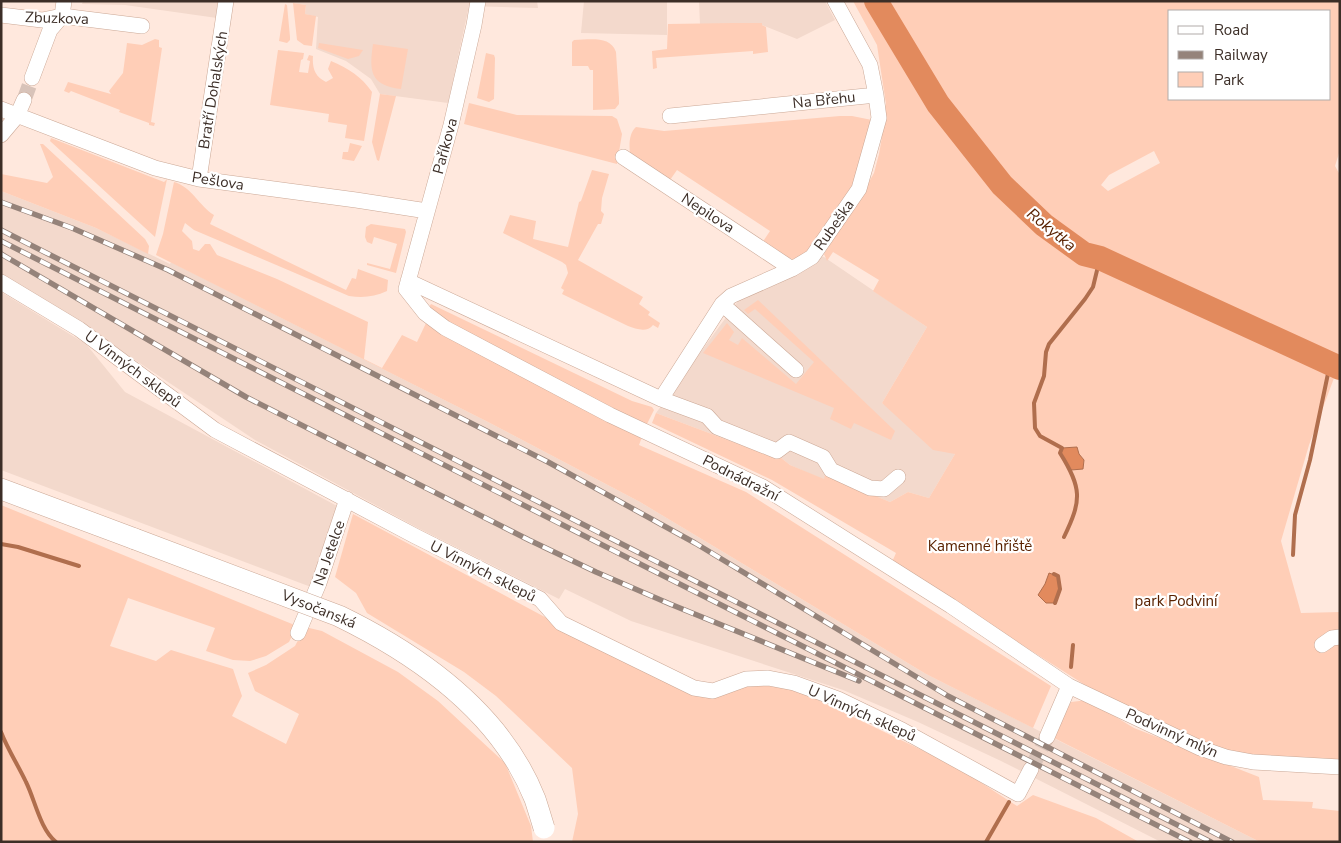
<svg xmlns="http://www.w3.org/2000/svg" width="1341" height="843" font-family="'Nunito Sans',sans-serif">
<style>
.built{fill:#f3d9cc}
.green{fill:#ffceb7;fill-rule:evenodd}
.water{fill:#e28a5d;stroke:#b06e4d}
.lines{fill:none;stroke-linecap:round;stroke-linejoin:round}
.stream{stroke:#b06e4d;stroke-width:4}
.river{stroke:#e28a5d;stroke-width:24}
.minor-tunnel{stroke:#d8c3b9;stroke-width:15;stroke-dasharray:15 8;stroke-linecap:butt}
.minor-casing{stroke:#cba896;stroke-width:16}
.secondary-casing{stroke:#cba896;stroke-width:22}
.minor{stroke:#fff;stroke-width:15}
.secondary{stroke:#fff;stroke-width:21}
.rail-casing{stroke:#95837a;stroke-width:5.5}
.rail{stroke:#fff;stroke-width:4;stroke-dasharray:11;stroke-linecap:butt}
.secondary-bridge-casing{stroke:#cba896;stroke-width:22;stroke-linecap:butt}
.secondary-bridge{stroke:#fff;stroke-width:21}
.labels{text-anchor:middle;stroke-width:4.5;stroke-linejoin:round;paint-order:stroke}
.street-label{font-size:15px;fill:#3c2e27;stroke:#fff}
.park-label{font-size:15px;fill:#5a2200;stroke:#fff}
.water-label{font-size:16px;font-style:italic;fill:#592100;stroke:#fff}
</style>
<rect width="100%" height="100%" fill="#ffe8dd"/>
<path class="built" d="M83,1h135l-1,17 -92,-13 -43,-1z
M537,1l1,7 -69,-2 -21,97 -68,-9 -9,-15 -25,-18 -30,-12 2,-32 -13,-3 1,-9 -21,-3z
M584,1h83v34l-86,-2z
M699,1h126l10,19 -38,19 -35,-14 -1,-2 -61,2z
M1,191l95,37 74,36 1,-2 317,160 152,80 286,172 334,168h-99l-160,-81 -83,-39 -75,-32 -212,-69 -66,-32 -6,10 -141,-71 -163,-88 -159,-106 -95,-58z
M820,256l4,1 103,70 -45,76 73,51 -26,44 -21,-6 -18,10 -64,-26 -2,4 -34,-15 -10,-8 -13,-2 -111,-42 82,-112z
M1,292l85,52 39,48 212,114 -26,81 -310,-117z"/>
<path class="green" d="M853,1h487v149l-5,16 5,9v187l-31,83 -28,96 20,72 39,-1v149l-96,-4 -49,-13 -110,-59 -193,-123 4,-9 -124,-73 -120,-57 4,-10 111,42 13,2 10,8 34,14 1,-4 65,27 18,-10 21,6 26,-44 -22,-4 -51,-47 45,-76 -54,-36 6,-11 -46,-28 -6,9 -3,-7 41,-65 9,-16 5,-19 3,-17v-17l4,-16 -9,-59zM1170,11h160v88h-160zM1154,151l6,12 -52,28 -7,-6 8,-10zM1076,447l3,7 5,6 -1,8 -12,2 -9,-22z
M293,3l13,2 -1,9 11,2 -4,30 -8,-1 -7,-5z
M285,4l2,1 3,32v3l-3,3 -8,-2z
M733,23h29v2l4,2 2,25 -15,2v-3l-97,7 1,10 -4,1 -1,-18 15,-2 1,-25z
M155,39l4,1v7l3,1 -11,74 4,1 -1,3 -5,-1v-2l-30,-11 1,-2 -49,-19 -2,2 -5,-2 4,-9 43,12 -2,-3 14,-18 4,-30 15,2z
M574,40c15,0 36,-5 42,12l3,46v6l-4,5 -22,1v-40h-3l-2,-4h-16v-24z
M319,43l44,7 -4,6 -11,3 -30,-11z
M373,44l35,5 -7,40c-31,-4 -32,-18 -28,-45z
M278,50l26,3 -1,6 -2,1 -2,12 9,1 2,-12 -3,-1 2,-5 4,1c-1,12 2,21 13,26l7,-4 -5,-9 3,-8c17,7 31,16 41,31l-8,49 -19,-3 2,-13 -19,-3 1,-8 -59,-9z
M486,53l8,2 1,3 -1,41 -5,3 -12,-4z
M380,94l16,2 -17,65 -2,-1 -5,-18z
M469,103l48,12 95,1 5,3 5,15 -5,30 -153,-40z
M840,116h12l20,4 -19,65 -45,67 -12,8 -10,-3 -24,-14 8,-12 -93,-61 -7,10 -40,-27c-1,-8 -1,-20 6,-26l28,4z
M51,138l113,44 3,-3 -12,58 -105,-96z
M350,143l12,3 -8,15 -12,-2 1,-7h5z
M40,144h3l102,95 4,7 -1,8 -52,-26 -95,-37v-17l46,9 6,-6z
M592,170l17,4 -7,24 -1,13 3,3 -3,10h-3l-20,36 65,37 -4,7 11,8 -2,3 12,8 -2,5 -5,-3c-6,8 -17,4 -25,1l-66,-32 2,-4 -3,-2 7,-15 -2,-8 -4,-3 -59,-29 7,-18 26,6 -3,18 35,8 11,-45 2,-1z
M174,182c18,5 25,24 40,33l-4,9 136,66 6,-12 4,1 2,-10 30,11 -1,11c-13,6 -24,7 -38,5l-155,-66 -9,-7 -3,8 10,10 1,8 6,2 6,-7h5l7,11 60,24 91,43 -4,37 18,9 20,-33 15,7 10,-21 215,116 -3,8 107,47 305,194 -18,42 -107,-54 -286,-172 -152,-80 -332,-167 7,-21z
M371,224l34,5 1,3 -10,41 -29,-8v-2l23,6 7,-25 -23,-7 -2,7 -5,-2 -2,-5 1,-10z
M758,300l137,131 -4,9 -37,-17 -3,6 -21,-10 4,-11 -131,-55 24,-30 7,9 -5,8 9,5 4,-7 54,46 18,-22 -59,-53 -7,5 -4,-4z
M431,304l201,97 20,6 2,3 -8,16 -219,-116z
M1,505l296,121 -8,16 -23,14 -16,5 -17,-1 -27,-9 9,-23 -87,-30 -18,48 46,15 15,-11 62,19 9,27 -10,20 54,28 13,-30 -44,-23 -7,-18 18,-8 29,-19 10,-19 17,4 76,41 40,29 67,62 26,63 2,16h-532z
M353,514l298,160 54,24 45,-14 45,5 162,78 60,39 16,-11 63,23 43,24h-567l6,-28 -6,-46 -76,-72 -32,-24 -97,-59 -11,-20 -21,-16z
M1088,700l46,28 125,49 4,23 50,2 -1,6 28,3v31h-80l-208,-105 19,-35z"/>
<path class="water" d="M1077,447l2,7 5,6 -1,9 -12,1 -11,-17 2,-5z
M1049,573l9,3 2,13 -5,14h-9l-8,-8 7,-11z"/>
<g class="lines">
<path class="stream" d="M1064,537c18,-37 18,-49 -4,-84l2,-5 -22,-12 -5,-8 -1,-25 10,-27 2,-24 3,-8 36,-45 8,-12 7,-29
M1,544l17,3 61,19
M1293,555l2,-40 15,-55 20,-96
M1054,574l4,2 2,13 -5,14
M1071,667l2,-22
M1,732c7,18 17,33 25,50 9,18 14,47 30,60
M986,842l23,-40"/>
<path class="river" d="M876,1l62,103 64,81 42,40 40,29 16,4 240,110"/>
<path class="minor-tunnel" d="M24,100l8,-22
M1031,769l16,-32"/>
<defs>
<path id="minor" d="M478,1l-4,24 -23,100 -45,164 19,24 20,15 165,87 153,72 188,119 118,80 131,62 26,9 27,5 87,5
M1,15l41,5 20,-4 80,10
M32,78l18,-48 12,-14 2,-15
M1,109l154,59 44,11 157,21 71,11
M670,116l206,-21 -6,-30 -35,-64
M1,135l16,-19 7,-16
M623,157l169,112
M199,179l27,-178
M408,281l253,118 46,17 10,11 60,24 12,-9 34,15 8,13 39,18 14,1 14,-12
M1,282l78,47 136,101 200,106 125,63 21,24 133,65 19,3 33,-12 22,-1 26,5 44,16 64,31 116,64 13,-25
M722,304l74,66
M661,399l61,-95 9,-8 61,-27 20,-12 47,-68 20,-71 -3,-23
M298,633l21,-50 28,-84
M1322,645l10,-7 8,-1
M1047,737l22,-51"/>
<path id="secondary" d="M1,489l134,50"/>
</defs>
<use href="#minor" class="minor-casing"/>
<use href="#secondary" class="secondary-casing"/>
<use href="#minor" class="minor"/>
<use href="#secondary" class="secondary"/>
<defs>
<path id="rail" d="M1,202l71,26 96,42 380,192 147,81 253,153 284,146
M1,230l1210,612
M1,241l1189,601
M1,254l245,143 283,143 67,32 74,32 189,77"/>
</defs>
<use href="#rail" class="rail-casing"/>
<use href="#rail" class="rail"/>
<defs>
<path id="secondary-bridge" d="M135,539l204,77c80,39 162,97 196,183 3,9 6,19 9,29"/>
</defs>
<use href="#secondary-bridge" class="secondary-bridge-casing"/>
<use href="#secondary-bridge" class="secondary-bridge"/>
</g>
<g class="labels">
<g class="street-label">
<text transform="translate(57 18) rotate(2)" y="5">Zbuzkova</text>
<text transform="translate(213 90) rotate(-81)" y="5">Bratří Dohalských</text>
<text transform="translate(824 100) rotate(-6)" y="5">Na Břehu</text>
<text transform="translate(445 146) rotate(-75)" y="5">Paříkova</text>
<text transform="translate(218 181) rotate(9)" y="5">Pešlova</text>
<text transform="translate(708 213) rotate(33)" y="5">Nepilova</text>
<text transform="translate(834 225) rotate(-55)" y="5">Rubeška</text>
<text transform="translate(133 369) rotate(37)" y="5">U Vinných sklepů</text>
<text transform="translate(741 478) rotate(27)" y="5">Podnádražní</text>
<text transform="translate(329 553) rotate(-71)" y="5">Na Jetelce</text>
<text transform="translate(483 571) rotate(27)" y="5">U Vinných sklepů</text>
<text transform="translate(319 609) rotate(22)" y="5">Vysočanská</text>
<text transform="translate(862 713) rotate(24)" y="5">U Vinných sklepů</text>
<text transform="translate(1172 733) rotate(24)" y="5">Podvinný mlýn</text>
</g>
<g class="park-label">
<text x="980" y="551">Kamenné hřiště</text>
<text x="1176" y="606">park Podviní</text>
</g>
<g class="water-label">
<text transform="translate(1052 229) rotate(39)" y="6">Rokytka</text>
</g>
</g>
<rect width="1341" height="843" fill="none" stroke="#3c2e27" stroke-width="5"/>
<rect x="1168" y="10" width="162" height="90" fill="#ffffff" stroke="#b1aba9"/>
<rect x="1178" y="26" width="25" height="8" fill="#ffffff" stroke="#b1aba9"/>
<text x="1214" y="35" font-size="15" fill="#3c2e27">Road</text>
<rect x="1178" y="51" width="25" height="8" fill="#95837a" stroke="#b1aba9"/>
<text x="1214" y="60" font-size="15" fill="#3c2e27">Railway</text>
<rect x="1178" y="72" width="25" height="15" fill="#ffceb7" stroke="#b1aba9"/>
<text x="1214" y="85" font-size="15" fill="#3c2e27">Park</text>
</svg>
